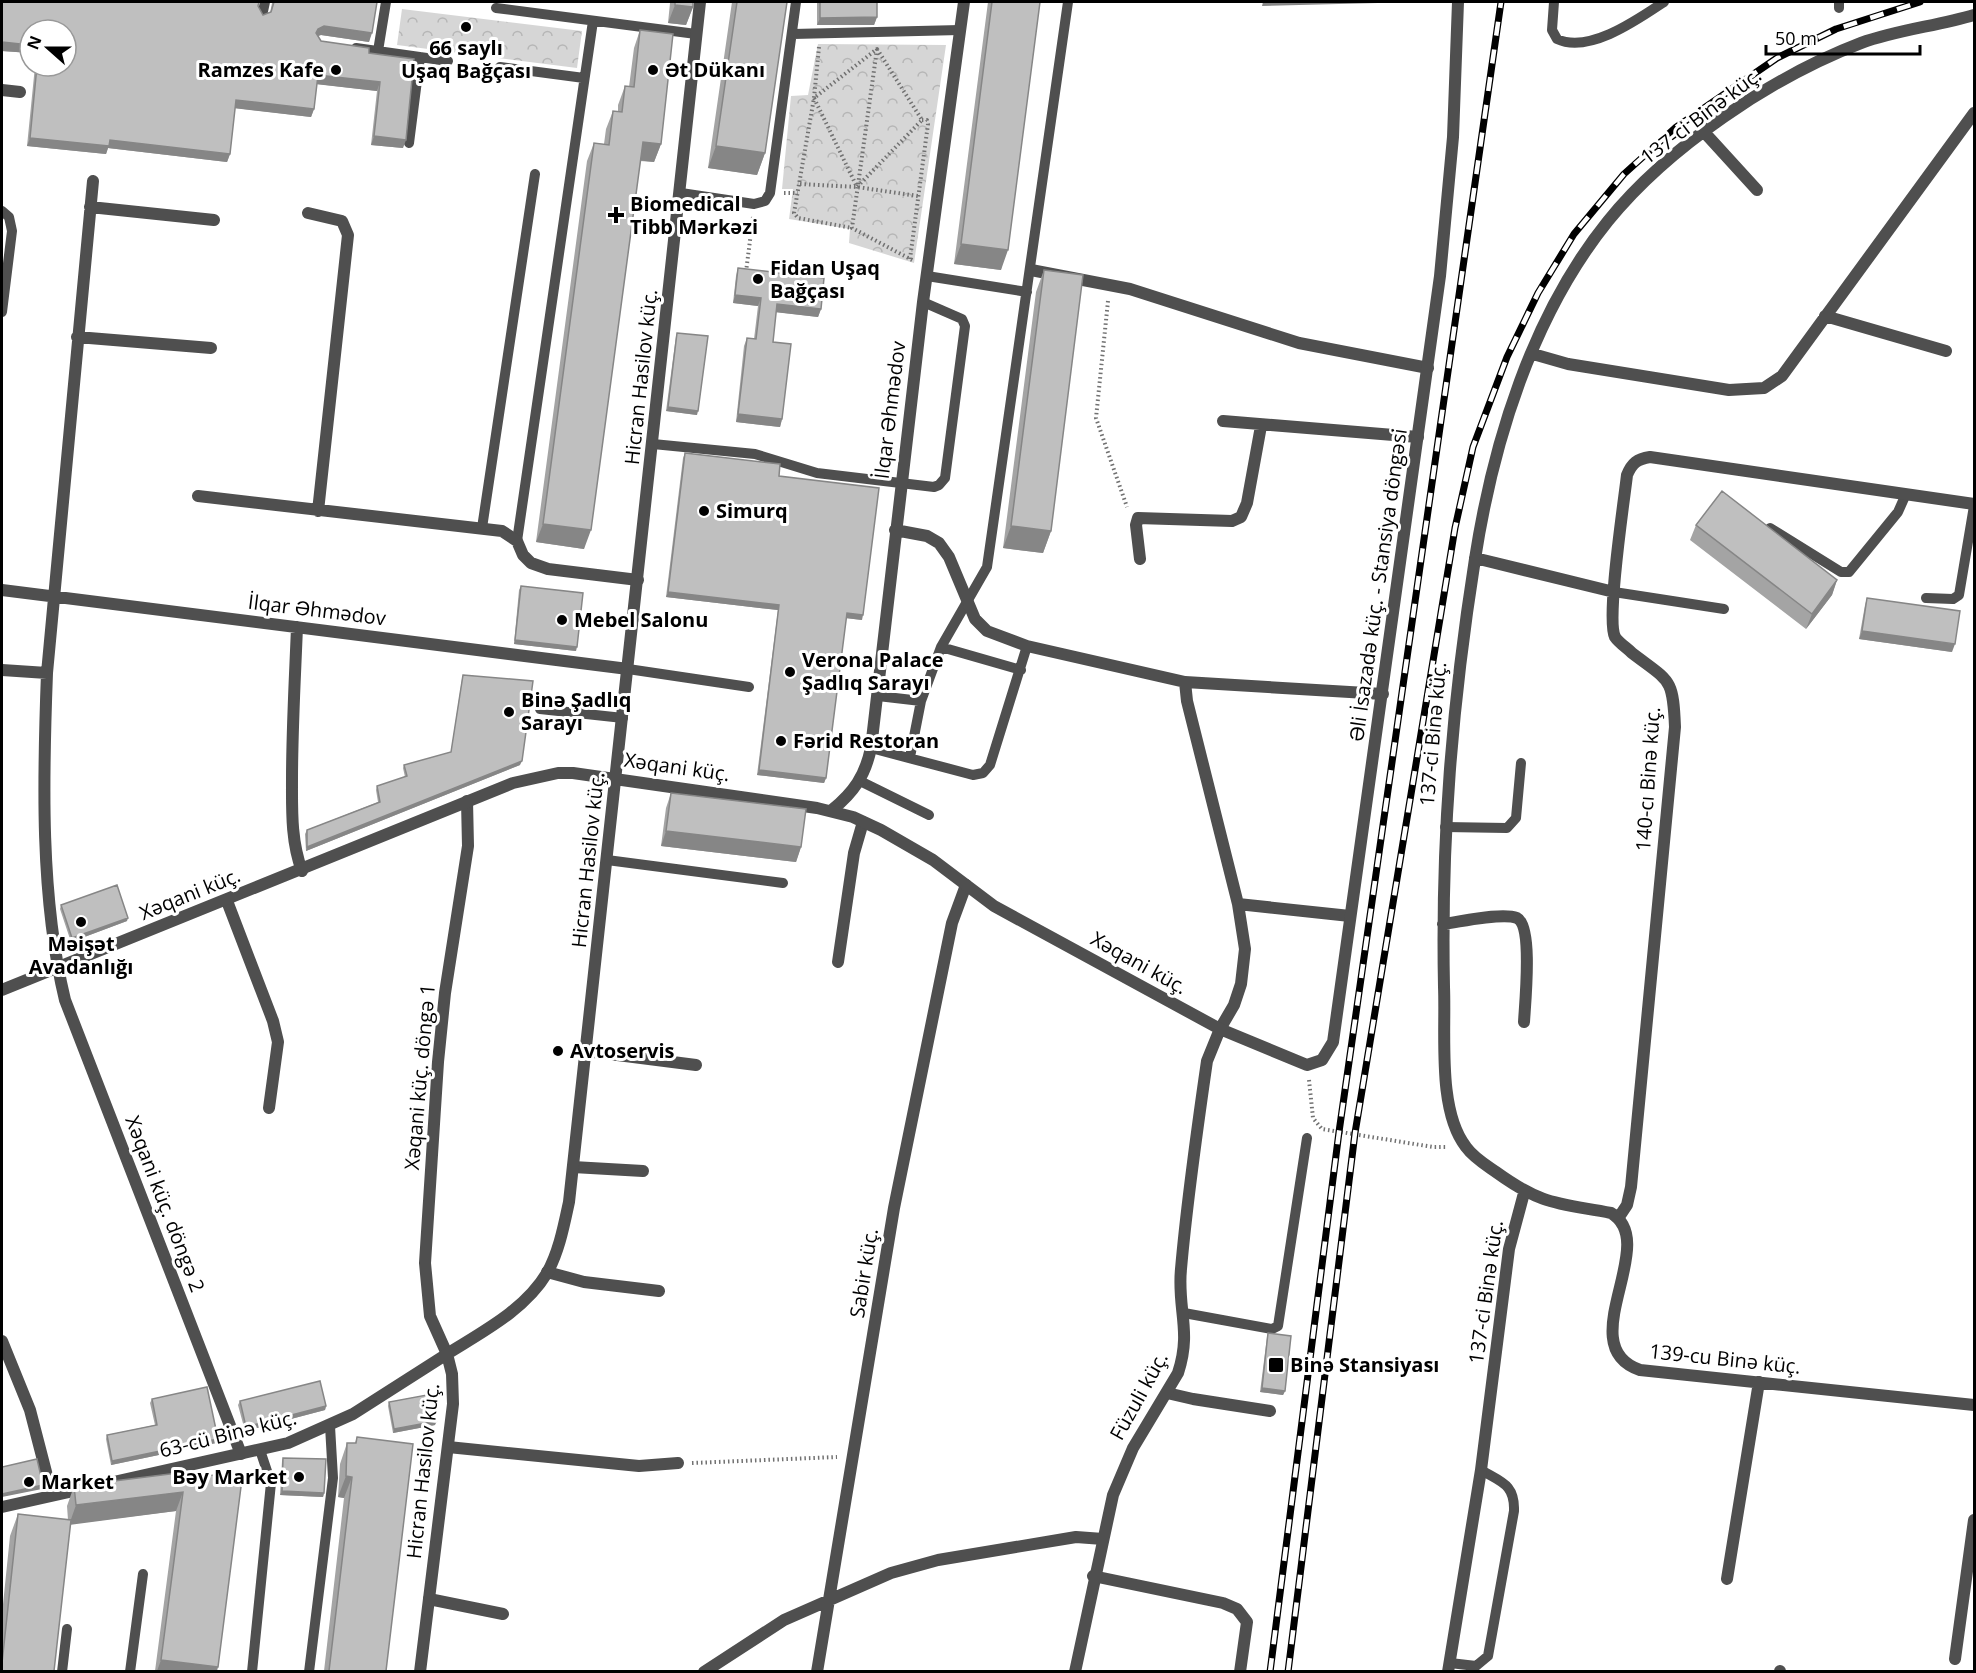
<svg xmlns="http://www.w3.org/2000/svg" width="1976" height="1673" font-family="'Open Sans',sans-serif">
<style>
.park{fill:url(#park-crowns)}
.lines{fill:none;stroke-linecap:round;stroke-linejoin:round}
.path{stroke:#717171;stroke-width:4;stroke-dasharray:1.5 3;stroke-linecap:butt}
.service{stroke:#4f4f4f;stroke-width:10}
.minor{stroke:#4f4f4f;stroke-width:12}
.tertiary{stroke:#4f4f4f;stroke-width:12}
.rail-casing{stroke:#000;stroke-width:7}
.rail{stroke:#fff;stroke-width:4.5;stroke-dasharray:14;stroke-linecap:butt}
.wall{fill:#a4a4a4}
.shaded-wall{fill:#868686}
.building{fill:#bfbfbf;stroke:#868686;stroke-width:1.5}
.poi-dot{fill:#000;stroke:#fff;stroke-width:2}
.labels{text-anchor:middle;stroke-width:6;stroke-linejoin:round;paint-order:stroke}
.poi-label{font-size:20px;font-weight:bold;fill:#000;stroke:#fff;text-anchor:start}
.street-label{font-size:20px;fill:#000;stroke:#fff}
</style>
<defs>
<pattern id="park-crowns" width="20" height="18" patternUnits="userSpaceOnUse" patternTransform="scale(1.5)"><rect width="20" height="18" fill="#d6d6d6"/><path d="M2 6a3 3 0 1 1 6 0M12 15a3 3 0 1 1 6 0" fill="none" stroke="#b6b6b6"/></pattern>
</defs>
<rect width="100%" height="100%" fill="#fff"/>
<path class="park" d="M402,9l180,22 -5,37 -180,-23z
M818,44l128,1 -32,218 -65,-20 1,-14 -61,-10 4,-30h-11l9,-93 17,-1z"/>
<g class="lines">
<path class="path" d="M819,47l-5,51 -20,115 4,5 54,10
M877,49l45,71 -65,67 -43,-89z
M877,49l-25,179 62,33
M800,184l57,3 61,9
M784,193h14
M910,259l18,-135 -1,-4h-5
M746,272l7,-55
M1108,301l-12,117 31,89
M1309,1080l4,38 9,11 111,18h14
M692,1463l145,-6"/>
<path class="service" d="M1554,2l-2,28 5,9c32,15 80,-19 107,-37
M1839,2v6
M496,8l200,26
M262,16l3,-14
M793,34l167,-4
M356,48l92,13
M378,51l8,-49
M500,67l84,11
M409,143l11,-86
M681,193l73,11 11,-3 5,-8 26,-191
M2,211l7,6 3,14 -10,81
M927,276l100,16
M653,444l102,10 62,19 117,14 5,-2 6,-7 20,-152 -3,-7 -39,-17
M482,528l53,-354
M1770,528l71,44h8l49,-60 8,-18
M517,541l76,-520
M1614,592l110,17
M1926,598l27,1 6,-4 15,-89
M586,619l47,5
M941,647l80,23
M628,669l121,18
M878,696l43,5
M540,709l83,9
M871,748l102,27 10,-2 7,-8 37,-119
M910,757l11,-56 20,-54 46,-80 81,-565
M860,781l69,34
M1445,827l62,1 9,-10 5,-55
M607,860l176,23
M1184,1313l88,16 6,-3 29,-188
M1450,1663l26,3 12,-10 26,-145c1,-27 -13,-29 -33,-41
M62,1672l5,-43
M130,1672l13,-98
M252,1672l19,-189 -11,-33
M309,1672l24,-194 -3,-52"/>
<path class="minor" d="M1974,15c-37,11 -77,15 -113,28 -89,34 -193,104 -253,178 -76,94 -115,222 -133,338 -23,146 -34,280 -31,428 2,46 -7,123 22,160 8,11 20,18 30,25 47,34 62,31 115,41 51,30 -41,133 29,157l334,35
M2,90l18,2
M1705,133l52,57
M93,181l-46,492c-4,105 -7,224 18,327l176,454
M90,207l124,13
M308,213l34,8 6,14 -30,276
M1031,270l99,19 169,54 129,25
M1825,316l121,35
M77,337l134,11
M1533,354l35,10 161,26 35,-2 18,-12 192,-263
M1223,421l195,16
M198,496l304,35 15,10 6,14 8,8 17,6 90,11
M895,530l32,6 12,7 10,14 26,62 12,12 40,15 158,36 198,12
M1475,558l139,34
M1140,559l-4,-34 2,-7 94,3 9,-4 6,-14 14,-77
M2,590l626,79
M297,627c-2,51 -5,102 -5,153 0,31 -1,61 10,91
M2,670l45,3
M1185,682l2,19 51,203 7,45 -4,35 -7,21 -14,24
M832,810c22,-18 33,-34 39,-62l52,-446 41,-300
M227,901l46,120 5,21 -9,66
M1238,904l112,12
M1443,924c17,-2 59,-12 74,-6 16,8 8,85 7,104
M838,962l16,-109 9,-31
M586,1051l110,14
M573,1167l70,4
M1619,1217l8,-12 4,-18 44,-460c-2,-50 -5,-45 -43,-74 -5,-5 -13,-10 -17,-16 -9,-18 9,-135 12,-162 5,-12 10,-16 23,-18l324,47
M547,1272l37,10 75,9
M2,1341l28,69 22,85
M447,1354l-17,-38 -5,-53 13,-201 7,-69 23,-147 -1,-45
M1167,1393l26,6 77,12
M448,1447l191,19 39,-3
M1093,1576l130,27 14,6 10,13 -7,50
M1727,1579l32,-197
M429,1599l74,15
M1955,1659l19,-139
M704,1672l80,-52 107,-47 47,-13 138,-23 27,2
M817,1672l77,-464 58,-285 14,-38
M1448,1672l33,-202 28,-221 15,-56
M1780,1672v-1"/>
<path class="tertiary" d="M2,990l511,-207 45,-10h15l244,35 36,9 28,13 52,30 61,46 226,123 87,36 15,-5 11,-18 107,-766 13,-139 5,-135
M2,1507l286,-64 65,-29 94,-60
M420,1672l33,-268 -1,-30 -5,-20c35,-22 78,-44 100,-81 12,-21 17,-48 22,-71l131,-1200
M1075,1672l38,-177 20,-47 45,-75c14,-42 -1,-64 3,-104 6,-69 16,-139 26,-208l13,-32"/>
<defs>
<path id="rail" d="M1270,1672l69,-540 162,-1130
M1288,1672l67,-539 100,-605 18,-81 34,-90 31,-64 36,-59 50,-60 51,-46 102,-70 59,-29 84,-27"/>
</defs>
<use href="#rail" class="rail-casing"/>
<use href="#rail" class="rail"/>
</g>
<path class="wall" d="M2,2l256,4 5,9 7,-2 2,-10v-1h105l-8,40 -48,-7 -3,1 3,5 48,12 34,95 -32,-3 6,-54 -60,-7 -3,25 -3,8 -76,-9 -5,46 -3,8 -119,-14 -2,6 -79,-8 8,-80h31l-36,-36v23l-28,-2z
M657,2h36v5l-7,18 -18,-2 2,-20z
M732,2h55l-22,151 -8,22 -49,-7z
M817,2h60v15l-3,8h-57z
M988,2h52l-39,268 -47,-6z
M640,30l21,114 -7,18 -14,-1 -56,388 -48,-7 51,-381 7,-18 10,1 2,-15 7,-18h5v-6l7,-19 4,1 5,-39z
M738,268l83,41 -3,8 -42,-5 -3,30 9,77 -2,8 -44,-5 8,-76 3,-8 7,1 4,-33 -25,-3 3,-27z
M1044,270l7,261 -8,22 -40,-5 33,-256z
M677,333l20,82 -31,-4 10,-75z
M685,453l94,23 83,144 -16,-2 -20,160 -2,5 -67,-8 21,-165 -112,-13 17,-139z
M1696,525l141,55 -5,15 -26,34 -116,-89z
M521,586l55,65 -62,-7 5,-54z
M1867,598l85,54 -93,-13 6,-34z
M463,675l57,90 -214,86 -1,-17 2,-4 71,-28 -2,-12 1,-4 28,-9 -2,-9 1,-3 47,-13 11,-73z
M671,793l130,54 -5,15 -135,-16 5,-38z
M61,905l66,16 -56,21 -11,-33z
M1268,1333l17,58 -2,4 -23,-3 7,-55z
M152,1399l66,40 -2,4 -105,22 -5,-26 1,-4 48,-10 -5,-22z
M240,1401l86,5 -1,4 -80,21 -7,-26z
M389,1402l46,23 -42,8 -5,-27z
M357,1437l29,234h-62l20,-173 -6,-1 2,-33 7,-21h8z
M283,1458l41,35 -1,4 -43,-2 2,-34z
M186,1472l31,199h-62l21,-160 -106,13 -68,147v-57l8,-78 8,-22 50,6 -1,-14 7,-20z"/>
<path class="shaded-wall" d="M1263,2h115v1l-116,3z
M675,5l18,2 -7,18 -18,-2z
M877,17l-3,8h-57l3,-7z
M324,26l48,7 -3,9 -48,-7 -6,2 3,-8z
M2,42l28,3v8l-28,-2z
M318,75l62,7 -3,9 -62,-7z
M236,100l78,9 -3,8 -78,-9z
M374,136l32,4 -3,8 -32,-3z
M30,138l80,2 120,14 -3,8 -119,-14 -2,6 -79,-8z
M643,142l18,2 -7,18 -18,-2z
M716,146l49,7 -8,22 -49,-7z
M961,244l47,6 -7,20 -47,-6z
M735,295l26,3 -3,8 -25,-3z
M777,304l44,5 -3,8 -44,-5z
M668,407l30,4 -1,4 -31,-4z
M738,414l44,5 -2,8 -44,-5z
M543,524l48,6 -7,19 -48,-7z
M1011,526l40,5 -8,22 -40,-5z
M1837,580l-5,15 -26,34 6,-15z
M668,592l111,13 -1,5 -112,-13z
M847,613l16,2 -1,5 -17,-2z
M1862,631l93,13 -3,8 -93,-13z
M515,640l62,7 -1,4 -62,-7z
M522,761l-2,4 -214,86 1,-4z
M759,770l67,8 -2,5 -67,-8z
M666,831l135,16 -5,15 -135,-16z
M128,918l-1,3 -56,21 1,-4z
M1262,1388l23,3 -2,4 -23,-3z
M326,1406l-1,4 -80,21 1,-4z
M437,1421l-2,4 -42,8 1,-4z
M218,1439l-2,4 -105,22 1,-4z
M346,1476l6,1 -8,21 -6,-1z
M43,1485l-1,4 -40,8v-3z
M282,1491l42,2 -1,4 -43,-2z
M183,1492l-7,19 -107,14 7,-20z
M161,1660l57,7 -1,4h-60z"/>
<path class="building" d="M2,2h257l-1,4 5,9 8,-3 3,-10h103l-5,31 -48,-7 -6,3 -2,4 5,8 48,7v5l45,6 -8,81 -32,-4 6,-54 -62,-7 -4,34 -78,-9 -6,54 -120,-14 -1,6 -79,-8 7,-72h29v-36h-36v15l-28,-3z
M675,2h18v5l-18,-2z
M737,2h50l-22,151 -49,-7z
M820,2h57v15l-57,1z
M992,2h48l-32,248 -47,-6z
M640,30l33,4 -12,110 -18,-2 -52,388 -48,-6 51,-381 15,2 4,-34 9,1 3,-26 9,1z
M738,268l86,10 -3,31 -44,-5 -4,38 18,2 -9,75 -44,-5 9,-76 9,1 5,-41 -26,-3z
M1044,270l39,5 -32,256 -40,-5z
M677,333l31,3 -10,75 -30,-4z
M685,453l95,11 -1,12 100,12 -16,127 -16,-2 -21,165 -67,-8 20,-165 -111,-13z
M1722,491l115,89 -25,34 -116,-89z
M521,586l62,7 -6,54 -62,-7z
M1867,598l93,13 -5,33 -93,-13z
M463,675l70,6 -11,80 -215,86v-17l73,-28 -3,-16 30,-10 -3,-11 47,-13z
M671,793l135,16 -5,38 -135,-16z
M117,885l11,33 -56,20 -11,-33z
M1268,1333l23,3 -6,55 -23,-3z
M320,1381l6,25 -80,21 -6,-26z
M207,1387l11,52 -106,22 -5,-26 50,-10 -5,-26z
M432,1394l5,27 -43,8 -5,-27z
M357,1437l56,7 -27,227h-57l23,-194 -6,-1 1,-33h9z
M283,1458l43,1 -2,34 -42,-2z
M37,1459l6,26 -41,9v-27z
M186,1472l56,7 -24,188 -57,-7 22,-168 -107,13 -2,-19z
M18,1514l53,6 -17,151h-52v-8z"/>
<g class="poi-dot">
<circle cx="466" cy="27" r="6"/>
<circle cx="336" cy="70" r="6"/>
<circle cx="653" cy="70" r="6"/>
<path d="M613 206h6v6h6v6h-6v6h-6v-6h-6v-6h6z"/>
<circle cx="758" cy="279" r="6"/>
<circle cx="704" cy="511" r="6"/>
<circle cx="562" cy="620" r="6"/>
<circle cx="790" cy="672" r="6"/>
<circle cx="509" cy="712" r="6"/>
<circle cx="781" cy="741" r="6"/>
<circle cx="81" cy="922" r="6"/>
<circle cx="558" cy="1051" r="6"/>
<rect x="1268" y="1357" width="16" height="16" rx="3"/>
<circle cx="299" cy="1477" r="6"/>
<circle cx="29" cy="1482" r="6"/>
</g>
<g class="labels">
<g class="poi-label">
<text x="466" y="55" text-anchor="middle">66 saylı<tspan x="466" dy="23">Uşaq Bağçası</tspan></text>
<text x="324" y="77" text-anchor="end">Ramzes Kafe</text>
<text x="665" y="77">Ət Dükanı</text>
<text x="630" y="211">Biomedical<tspan x="630" dy="23">Tibb Mərkəzi</tspan></text>
<text x="770" y="275">Fidan Uşaq<tspan x="770" dy="23">Bağçası</tspan></text>
<text x="716" y="518">Simurq</text>
<text x="574" y="627">Mebel Salonu</text>
<text x="802" y="667">Verona Palace<tspan x="802" dy="23">Şadlıq Sarayı</tspan></text>
<text x="521" y="707">Binə Şadlıq<tspan x="521" dy="23">Sarayı</tspan></text>
<text x="793" y="748">Fərid Restoran</text>
<text x="81" y="951" text-anchor="middle">Məişət<tspan x="81" dy="23">Avadanlığı</tspan></text>
<text x="570" y="1058">Avtoservis</text>
<text x="1290" y="1372">Binǝ Stansiyası</text>
<text x="287" y="1484" text-anchor="end">Bəy Market</text>
<text x="41" y="1489">Market</text>
</g>
<g class="street-label">
<text transform="translate(1701 116) rotate(-37)" y="7">137-ci Binə küç.</text>
<text transform="translate(641 377) rotate(-84)" y="7">Hicran Hasilov küç.</text>
<text transform="translate(890 410) rotate(-83)" y="7">İlqar Əhmədov</text>
<text transform="translate(1378 585) rotate(-82)" y="7">Əli İsazadə küç. - Stansiya döngəsi</text>
<text transform="translate(317 610) rotate(7)" y="7">İlqar Əhmədov</text>
<text transform="translate(1433 734) rotate(-85)" y="7">137-ci Binə küç.</text>
<text transform="translate(677 767) rotate(8)" y="7">Xəqani küç.</text>
<text transform="translate(1648 779) rotate(-86)" y="7">140-cı Binə küç.</text>
<text transform="translate(588 860) rotate(-84)" y="7">Hicran Hasilov küç.</text>
<text transform="translate(190 894) rotate(-22)" y="7">Xəqani küç.</text>
<text transform="translate(1139 963) rotate(29)" y="7">Xəqani küç.</text>
<text transform="translate(420 1077) rotate(-85)" y="7">Xəqani küç. döngə 1</text>
<text transform="translate(165 1204) rotate(69)" y="7">Xəqani küç. döngə 2</text>
<text transform="translate(864 1273) rotate(-81)" y="7">Sabir küç.</text>
<text transform="translate(1486 1292) rotate(-82)" y="7">137-ci Binə küç.</text>
<text transform="translate(1725 1359) rotate(6)" y="7">139-cu Binə küç.</text>
<text transform="translate(1139 1396) rotate(-61)" y="7">Füzuli küç.</text>
<text transform="translate(228 1434) rotate(-14)" y="7">63-cü Binə küç.</text>
<text transform="translate(423 1471) rotate(-84)" y="7">Hicran Hasilov küç.</text>
</g>
</g>
<rect width="1976" height="1673" fill="none" stroke="#000000" stroke-width="6"/>
<g transform="translate(48 48) rotate(291)"><circle r="28" fill="#ffffff" stroke="#999999" stroke-width="1.5"/>
<path d="M0-4.5L10 22L0 15L-10 22Z" fill="#000000"/>
<text y="-9" font-size="16" font-weight="bold" text-anchor="middle" fill="#000000">N</text>
</g>
<path d="M1766 45v9h154v-9" fill="none" stroke="#000000" stroke-width="3"/>
<text x="1775" y="45" font-size="18" fill="#000000" stroke="#ffffff" stroke-width="4.5" paint-order="stroke">50 m</text>
</svg>
